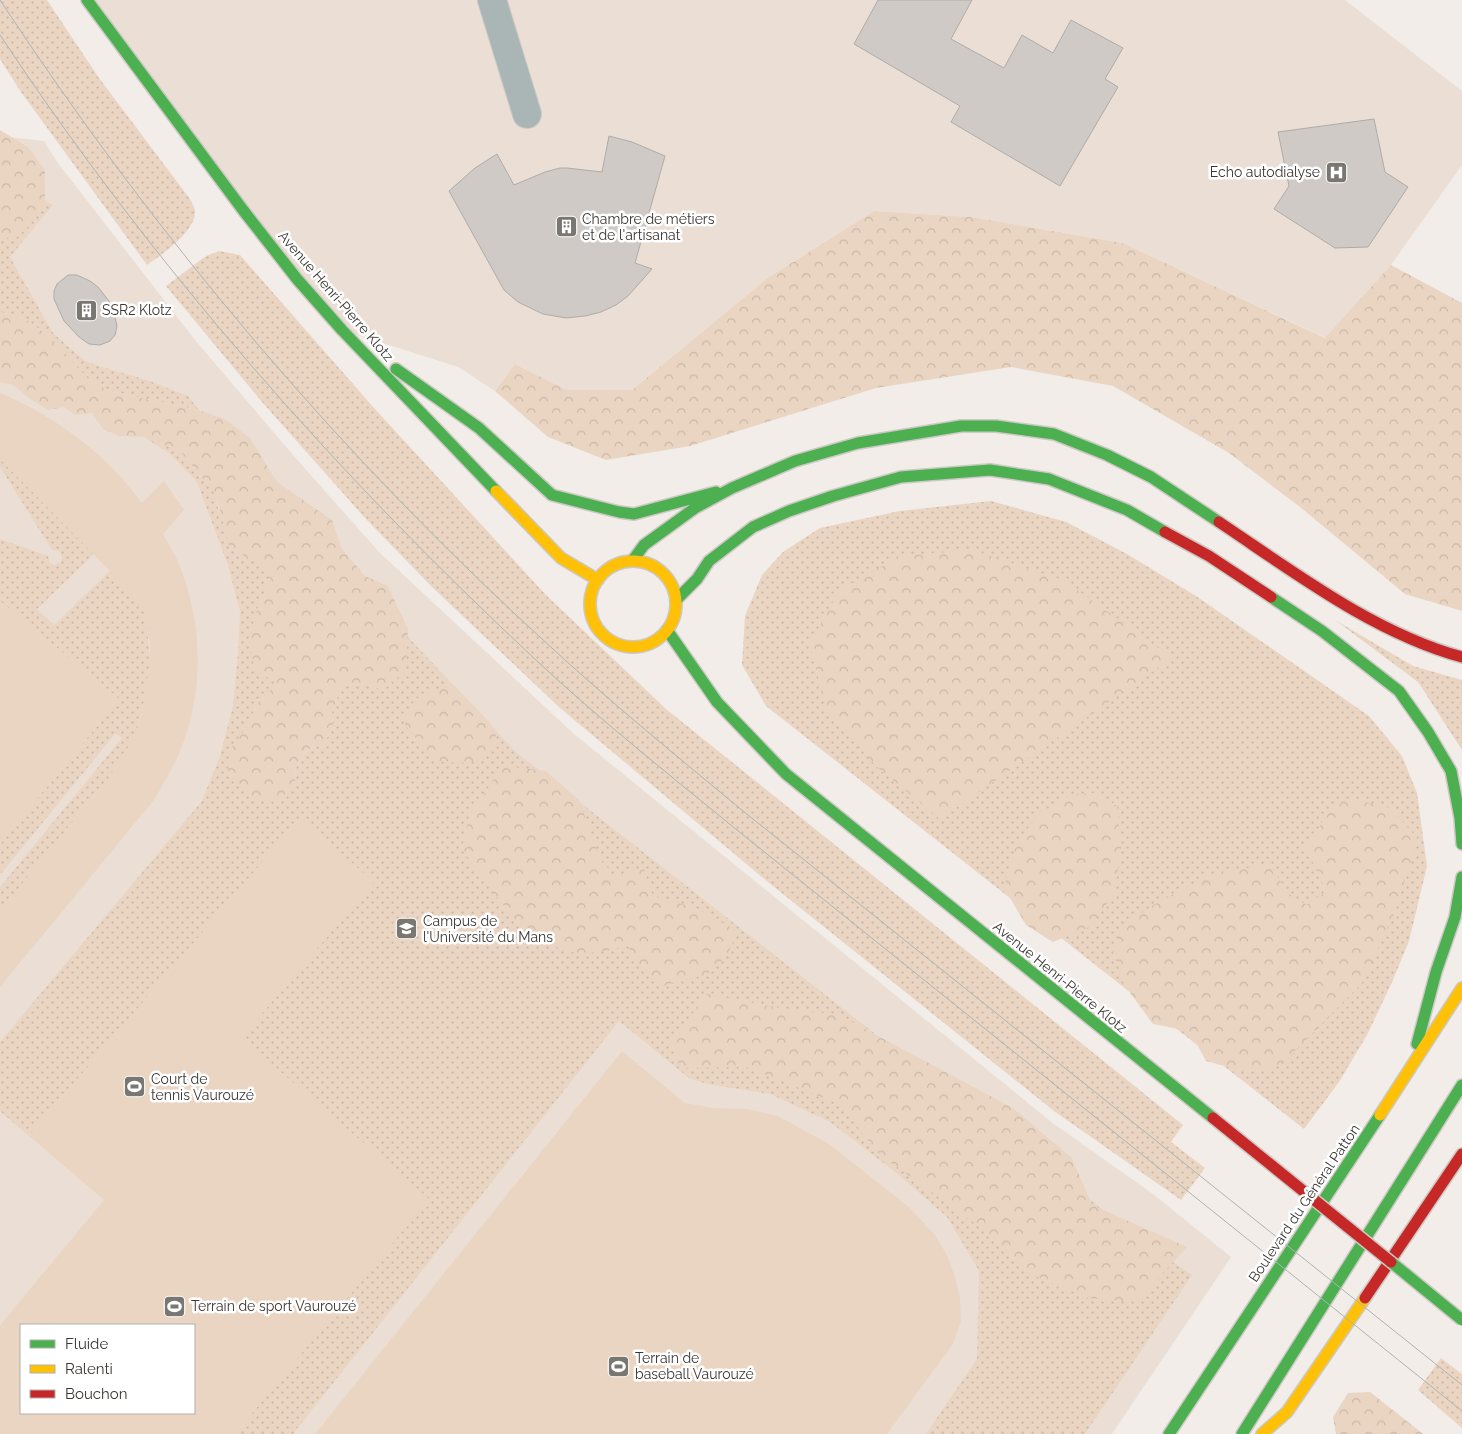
<svg xmlns="http://www.w3.org/2000/svg" width="1462" height="1434" font-family="Raleway,sans-serif">
<style>
.built{fill:#ebdfd5;fill-rule:evenodd}
.grass{fill:url(#grass-dots)}
.forest{fill:url(#forest-crowns)}
.pitch{fill:#ead5c2;fill-rule:evenodd}
.building{fill:#cfcac6;stroke:#afaba8}
.lines{fill:none;stroke-linecap:round;stroke-linejoin:round}
.street-casing{stroke:#ccc8c4;stroke-width:30}
.fast-casing{stroke:#ccc8c4;stroke-width:14}
.slow-casing{stroke:#ccc8c4;stroke-width:14}
.jam-casing{stroke:#ccc8c4;stroke-width:14}
.street{stroke:#aab6b5;stroke-width:28}
.fast{stroke:#4caf50;stroke-width:11}
.slow{stroke:#ffc107;stroke-width:11}
.jam{stroke:#c62828;stroke-width:11}
.tram{stroke:#aeb4b1;stroke-width:1}
.fast-bridge-casing{stroke:#ccc8c4;stroke-width:14;stroke-linecap:butt}
.jam-bridge-casing{stroke:#ccc8c4;stroke-width:14;stroke-linecap:butt}
.fast-bridge{stroke:#4caf50;stroke-width:11}
.jam-bridge{stroke:#c62828;stroke-width:11}
.labels{text-anchor:middle;stroke-width:5;stroke-linejoin:round;paint-order:stroke}
.poi-label{font-size:14px;fill:#3a3632;stroke:#fff;text-anchor:start}
.street-label{font-size:14px;fill:#3a3632;stroke:#fff}
</style>
<defs>
<pattern id="grass-dots" width="8" height="8" patternUnits="userSpaceOnUse" patternTransform="scale(1.25)"><rect width="8" height="8" fill="#ead5c2"/><path d="M2 2h.1M6 6h.1" fill="none" stroke="#c9b7a7" stroke-width="1.8" stroke-linecap="round"/></pattern>
<pattern id="forest-crowns" width="20" height="18" patternUnits="userSpaceOnUse" patternTransform="scale(1.25)"><rect width="20" height="18" fill="#ead5c2"/><path d="M2 6a3 3 0 1 1 6 0M12 15a3 3 0 1 1 6 0" fill="none" stroke="#c9b7a7"/></pattern>
</defs>
<rect width="100%" height="100%" fill="#f2ede8"/>
<path class="built" d="M90,0h1255l117,91v74l-71,100 -65,73 -203,-95 -152,-26 -97,-6 -108,68 -134,111h-65l-52,-26 -20,27 -37,-24 -116,-37z
M0,136l44,5 14,22 137,177 98,115 86,97 195,182 480,390 99,70 78,63 -119,177h-1112zM21,1325h173v88h-173z"/>
<path class="grass" d="M0,0h47l52,78 91,121c2,4 4,8 5,11 2,21 -34,45 -48,55l-126,-173 -21,-33z
M45,201l8,4 -43,52 43,76 19,17 12,10 15,6 48,14 41,16 11,14 -90,-19 -21,-12 -38,-42 -26,-19 -24,-6v-74l17,-1z
M219,251l21,4 134,153 172,187 120,114 517,416 -12,17 34,26 -24,32 -127,-89 -286,-229 -208,-174 -129,-122 -66,-68 -103,-116 -96,-116 40,-30z
M144,437l36,14 36,44 2,13 30,51 14,3 8,17 -15,36 23,69 -19,17 -12,24 32,77 16,-21 1,-14 12,-17 15,-6 10,-16 -1,-16 10,-27 15,-1 26,5 24,-53 110,117 478,375 171,129 26,18 -107,159h-159l51,-75 2,-88 -32,-54 -53,-46 -64,-49 -60,-28 -63,-10 -18,-6 -70,-57 -326,413h-58l193,-235 -187,-161 132,-156 -73,-64 -271,318 -29,-25v-69l202,-241 18,-45 13,-50 5,-52 2,-43 -12,-46 -31,-83 -27,-28z
M0,459l94,95 -57,55 17,16 56,-54 32,33 4,15 4,41 -4,35 -9,35 -13,26 -17,24 -107,131v-24l122,-149 -7,-4 -115,141v-31l119,-145 -119,-98v-62l48,17 2,7 4,2 7,-3 1,-5 -3,-6 -7,-1 -52,-83z
M991,501l75,21 61,32 69,42 173,120 33,40 15,37 10,73 -18,75 -16,39 -26,55 -28,47 -35,47 -538,-423 -24,-41 3,-49 17,-41 21,-23 37,-24 80,-17z
M1335,620l78,46 49,14v70l-44,-68z
M1441,1358l21,16v54l-44,-38z"/>
<path class="forest" d="M0,130l28,17 17,23v32l-15,23 -13,12 -17,1z
M874,211l97,6 152,26 202,95 66,-73 71,38v308l-57,-17 -105,-87 -71,-54 -116,-67 -102,-19 -135,21 -186,58 -84,14 -58,-23 -53,-46 20,-27 52,26h65l134,-111z
M0,312l24,6 26,19 38,42 21,12 89,19 27,9 25,19 27,44 55,38 10,29 23,27 23,10 20,43 -2,42 -23,18 -26,-5 -15,1 -10,27 1,16 -10,16 -16,6 -11,17 -1,14 -16,21 -25,-2 -26,-29 3,-22 16,-24 12,-24 18,-17 -23,-16 -4,-29 5,-24 15,-36 -8,-16 -14,-4 -19,-14 -13,-50 -36,-44 -36,-14 -25,-1 -16,-7 -11,-16 -17,2 -11,-8 -16,3 -19,-12 -16,-13 -13,-3z
M972,550l93,31 107,77 -232,161 -62,-51 -52,-57 -16,-67 29,-53 61,-35z
M454,685l38,40 7,20 -15,14 -23,4 -26,-2 -30,-36c4,-31 23,-34 49,-40z
M503,766l43,5 33,29 20,56 14,19 31,-6 9,27 43,12 41,23 -9,23 -21,21 -26,5 -17,6 -30,-23 -6,-18 -18,5 -28,4 -20,-4 -40,-22 -35,-43 -25,-36 7,-33z
M1097,793l20,13 4,42 -6,43 -23,35 -39,16 -27,-17 -22,-37 12,-43 22,-31 34,-20z
M1349,798l41,10 28,31 -23,73 -33,71 -76,77 -21,11 -26,-1 -33,-9 -16,-30 -37,-7 -28,-38 -12,-34 8,-26 34,-22 55,-29 58,-11 24,33 15,8 19,-14 -20,-43 24,-38z
M707,994l83,16 47,4 176,94 59,50 20,47 95,42 -51,55 -48,-4 -58,-24 -45,-43 -107,-78 -39,-49 -93,-37 -66,1 -10,-24z
M1370,1392l52,41 1,1h-87l-3,-17 15,-24z"/>
<path class="pitch" d="M0,393c10,3 19,9 28,13 46,25 82,54 114,97l22,-22 20,29 -21,24c5,10 12,19 16,30 22,55 25,115 7,171 -7,23 -20,45 -32,65l-154,187v-76l107,-131 17,-24 13,-26 5,-17 8,-53v-16l-8,-40 -142,-145z
M0,601l119,98 -119,145z
M300,818l74,64 -133,156 188,161 -194,235h-235v-109l104,-125 -75,-64zM21,1325h173v88h-173z
M622,1051l63,52 29,5 33,1 31,7 51,28 80,63 26,28 12,20 8,22 5,21 1,23 -8,23 -66,90h-572z"/>
<path class="building" d="M878,0h94l-21,39 53,29 18,-33 31,18 18,-33 52,28 -18,31 13,8 -58,99 -109,-64 9,-16 -106,-62z
M1374,119l11,53 23,15 -40,60 -33,1 -61,-39 15,-23 -11,-54z
M609,136l23,6 33,14 -30,107 17,6 -24,27 -12,9 -15,7 -16,4 -19,2 -23,-4 -25,-12 -14,-12 -55,-99 26,-23 22,-14 17,31 31,-13 15,-4h7l35,4z
M68,275h9l13,6 8,6 11,14 4,8 4,17 -2,9 -5,6 -10,4 -11,-1 -10,-7 -15,-16 -10,-22v-8l3,-7z"/>
<g class="lines">
<defs>
<path id="street" d="M492,0l35,114"/>
<path id="fast" d="M87,0l156,210 54,69 45,51 154,161
M396,369l83,59 73,67 67,17 15,2 82,-22
M633,560l11,-15 51,-37 37,-20 63,-27 63,-18 103,-17h35l58,8 53,21 44,22 68,45
M1271,597l51,34 77,60 29,41 23,39 9,47 2,26
M676,600l21,-21 12,-18 44,-34 36,-16 44,-15 68,-19 89,-7 59,9 78,31 38,22
M667,630l50,72 69,72 427,344
M1417,1044l19,-72 19,-55 7,-40
M1169,1434l211,-319
M1242,1434l220,-349"/>
<path id="slow" d="M496,491l65,67 37,22
M590 604a43 43 0 1 1 86 0a43 43 0 1 1-86 0Z
M1380,1115l82,-127
M1262,1434l25,-22 78,-114"/>
<path id="jam" d="M1219,522c75,50 155,111 243,135
M1165,532l44,24 62,41
M1365,1298l97,-144"/>
</defs>
<use href="#street" class="street-casing"/>
<use href="#fast" class="fast-casing"/>
<use href="#slow" class="slow-casing"/>
<use href="#jam" class="jam-casing"/>
<use href="#street" class="street"/>
<use href="#fast" class="fast"/>
<use href="#slow" class="slow"/>
<use href="#jam" class="jam"/>
<path class="tram" d="M0,0c156,238 342,458 553,649 61,56 126,109 190,162l719,574
M0,35c152,230 335,438 537,626 62,58 129,111 195,165l730,585"/>
<defs>
<path id="fast-bridge" d="M1391,1262l71,58"/>
<path id="jam-bridge" d="M1213,1118l178,144"/>
</defs>
<use href="#fast-bridge" class="fast-bridge-casing"/>
<use href="#jam-bridge" class="jam-bridge-casing"/>
<use href="#fast-bridge" class="fast-bridge"/>
<use href="#jam-bridge" class="jam-bridge"/>
</g>
<defs>
<symbol id="hospital-square" viewBox="-11 -11 22 22"><rect x="-9" y="-9" width="18" height="18" rx="4" fill="#7a7672" stroke="#fff"/><path d="M-5-5h3v3.5h4V-5h3V5h-3V1.5h-4V5h-3Z" fill="#fff"/></symbol>
<symbol id="building-square" viewBox="-11 -11 22 22"><rect x="-9" y="-9" width="18" height="18" rx="4" fill="#7a7672" stroke="#fff"/><path d="M-4-6H4V6H1V3H-1V6H-4ZM-2.5-4.3h1.7v1.8h-1.7ZM.8-4.3h1.7v1.8H.8ZM-2.5-1h1.7V.8h-1.7ZM.8-1h1.7V.8H.8Z" fill="#fff"/></symbol>
<symbol id="university-square" viewBox="-11 -11 22 22"><rect x="-9" y="-9" width="18" height="18" rx="4" fill="#7a7672" stroke="#fff"/><path d="M0-5L7-2L0 1L-7-2ZM-4 1L0 2.5L4 1V4Q0 6-4 4Z" fill="#fff"/></symbol>
<symbol id="stadium-square" viewBox="-11 -11 22 22"><rect x="-9" y="-9" width="18" height="18" rx="4" fill="#7a7672" stroke="#fff"/><path d="M0-5a6.5 5 0 1 0 0 10a6.5 5 0 1 0 0-10ZM-3.5-1.8h7v3.6h-7Z" fill="#fff"/></symbol>
</defs>
<g fill-rule="evenodd">
<use href="#hospital-square" x="1324" y="160" width="25" height="25"/>
<use href="#building-square" x="554" y="214" width="25" height="25"/>
<use href="#building-square" x="74" y="298" width="25" height="25"/>
<use href="#university-square" x="394" y="916" width="25" height="25"/>
<use href="#stadium-square" x="122" y="1074" width="25" height="25"/>
<use href="#stadium-square" x="162" y="1294" width="25" height="25"/>
<use href="#stadium-square" x="606" y="1354" width="25" height="25"/>
</g>
<g class="labels">
<g class="poi-label">
<text x="1320" y="177" text-anchor="end">Echo autodialyse</text>
<text x="582" y="224">Chambre de métiers<tspan x="582" dy="16">et de l'artisanat</tspan></text>
<text x="102" y="315">SSR2 Klotz</text>
<text x="423" y="926">Campus de<tspan x="423" dy="16">l'Université du Mans</tspan></text>
<text x="151" y="1084">Court de<tspan x="151" dy="16">tennis Vaurouzé</tspan></text>
<text x="191" y="1311">Terrain de sport Vaurouzé</text>
<text x="635" y="1363">Terrain de<tspan x="635" dy="16">baseball Vaurouzé</tspan></text>
</g>
<g class="street-label">
<text transform="translate(336 296) rotate(49)" y="5">Avenue Henri-Pierre Klotz</text>
<text transform="translate(1060 977) rotate(39)" y="5">Avenue Henri-Pierre Klotz</text>
<text transform="translate(1304 1203) rotate(-56)" y="5">Boulevard du Général Patton</text>
</g>
</g>
<rect x="20" y="1324" width="175" height="90" fill="#ffffff" stroke="#b0afad"/>
<rect x="30" y="1340" width="25" height="8" fill="#4caf50" stroke="#b0afad"/>
<text x="65" y="1349" font-size="15" fill="#3a3632">Fluide</text>
<rect x="30" y="1365" width="25" height="8" fill="#ffc107" stroke="#b0afad"/>
<text x="65" y="1374" font-size="15" fill="#3a3632">Ralenti</text>
<rect x="30" y="1390" width="25" height="8" fill="#c62828" stroke="#b0afad"/>
<text x="65" y="1399" font-size="15" fill="#3a3632">Bouchon</text>
</svg>
